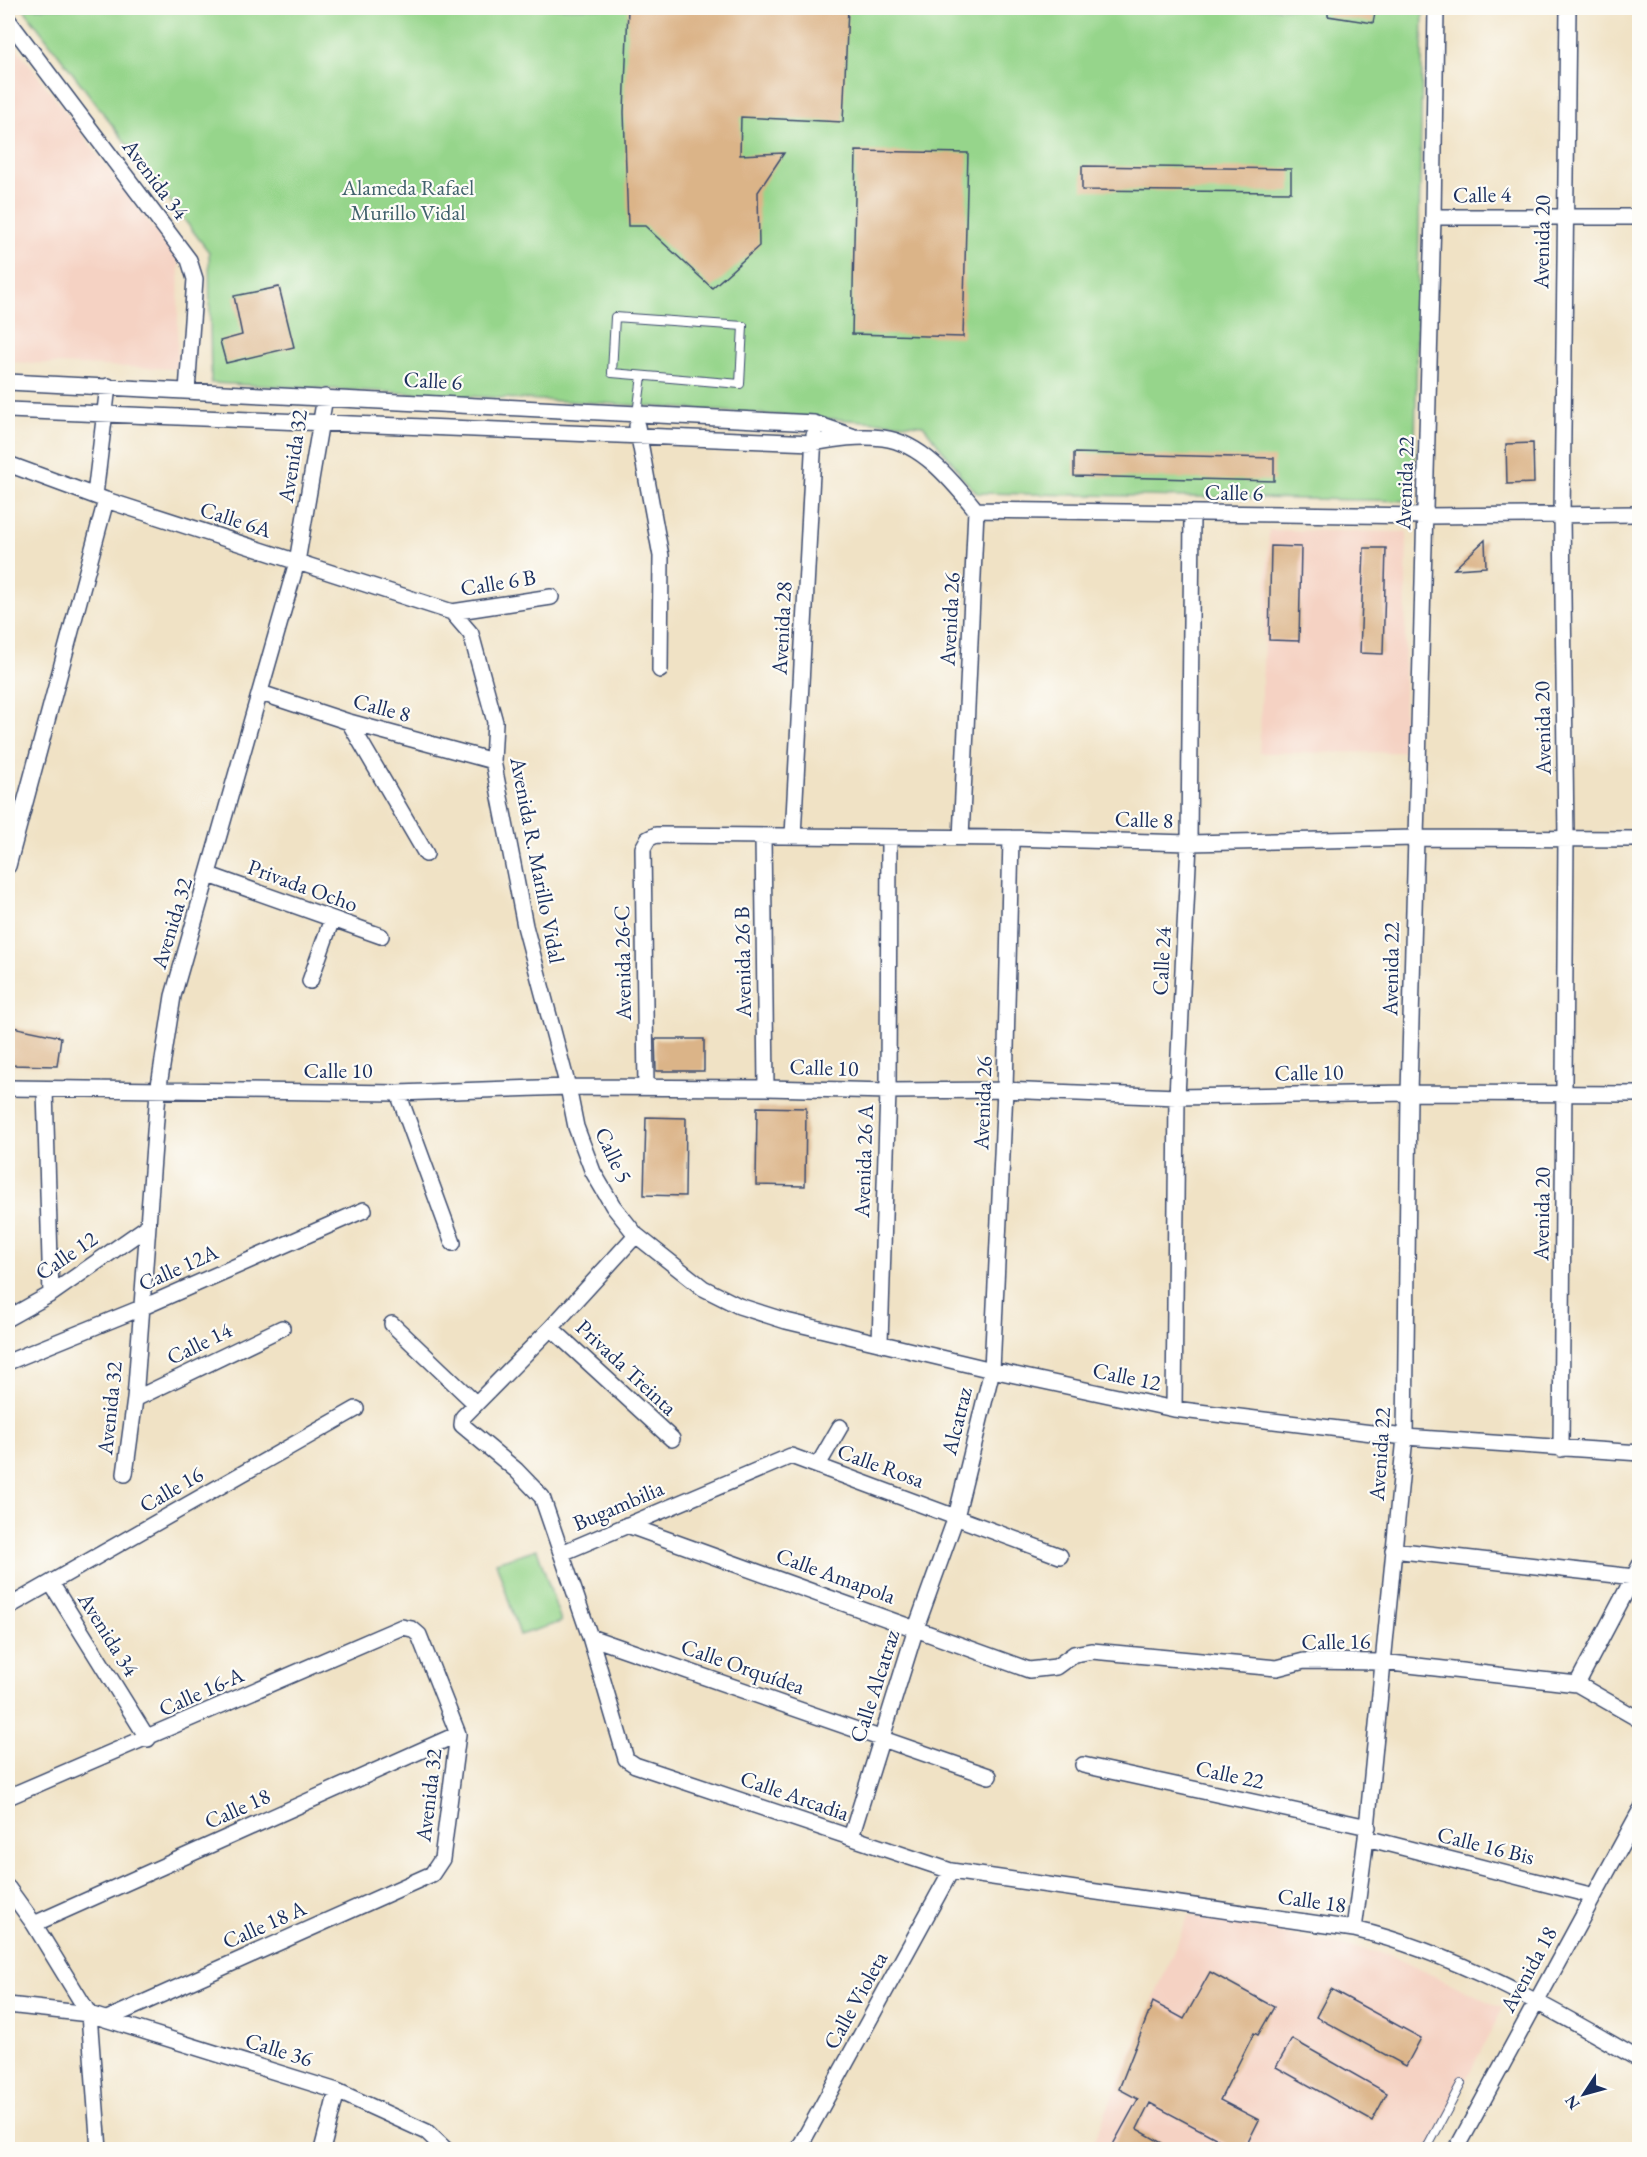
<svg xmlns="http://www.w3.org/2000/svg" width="1647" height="2157" font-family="'EB Garamond',serif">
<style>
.built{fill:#f5d2c3}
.green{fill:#96d58b;stroke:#588274;stroke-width:1.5}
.building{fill:#dbb488}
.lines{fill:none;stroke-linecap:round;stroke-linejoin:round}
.lane-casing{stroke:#3b4a6d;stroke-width:10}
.street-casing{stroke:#3b4a6d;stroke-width:18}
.lane{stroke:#fff;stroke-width:8}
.street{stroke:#fff;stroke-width:15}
.labels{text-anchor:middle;stroke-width:4.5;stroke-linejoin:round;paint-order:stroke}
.street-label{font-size:22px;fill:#1b2f5e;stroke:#fdfcf7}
.park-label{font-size:22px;fill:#40616c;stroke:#fdfcf7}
</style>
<rect width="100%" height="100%" fill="#fdfcf7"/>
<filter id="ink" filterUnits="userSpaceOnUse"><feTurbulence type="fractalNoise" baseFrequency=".0167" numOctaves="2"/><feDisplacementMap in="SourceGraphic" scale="12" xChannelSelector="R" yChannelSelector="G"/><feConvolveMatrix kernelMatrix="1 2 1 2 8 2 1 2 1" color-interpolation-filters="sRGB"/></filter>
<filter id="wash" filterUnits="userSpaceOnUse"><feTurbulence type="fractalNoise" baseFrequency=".008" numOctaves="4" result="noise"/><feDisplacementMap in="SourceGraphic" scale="24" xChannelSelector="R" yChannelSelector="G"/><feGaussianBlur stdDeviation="1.35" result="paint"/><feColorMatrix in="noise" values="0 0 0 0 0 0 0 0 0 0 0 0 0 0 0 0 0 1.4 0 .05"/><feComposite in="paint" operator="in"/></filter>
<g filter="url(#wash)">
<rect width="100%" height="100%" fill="#f0e2c5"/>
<path class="built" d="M8,36l171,226 -2,107 -169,-7z
M1269,530l138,2 -4,220 -144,1z
M1189,1915l198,39 116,54 -73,141 -340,1z"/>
<path class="green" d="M23,8h1400l-9,493 -437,-8 -18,-19v-3l-36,-46 -324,-22 -388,-20 -2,-131z
M537,1549l24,73 -41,13 -24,-73z"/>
<g id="blocks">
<path class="building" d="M628,8h220l-5,114 -102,-5 -1,38 44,-2 -26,39 1,54 -47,42 -67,-62h-17l-4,-114z
M1328,8h48l-3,15 -45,-7z
M856,151l112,2 -5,184 -111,-3z
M1082,166l209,3v23l-209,-2z
M279,287l15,60 -68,16 -6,-22 22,-6 -8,-39z
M1533,443l1,40 -27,1 -1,-40z
M1074,453l200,5v23l-200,-5z
M1485,540l1,27 -32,2z
M1271,546l30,1 -2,94 -30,-1z
M1364,548h22l-3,106 -23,-1z
M8,1026l53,11 -4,29 -47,-1z
M655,1039h49v32h-48z
M757,1107l49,1 -1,78 -49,-1z
M646,1117l40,1 -1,78 -41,-1z
M1210,1972l64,35 -16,28 -4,-2 -34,67 39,20 -15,30h-6l-88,-47 -13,26 37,21h-64l28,-51 -19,-10 34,-87 31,17z
M1331,1989l90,49 -15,28 -90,-49z
M1292,2039l95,54 -15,28 -96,-54z"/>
</g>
</g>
<g filter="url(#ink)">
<use href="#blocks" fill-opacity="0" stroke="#3b4a6d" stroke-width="1.5"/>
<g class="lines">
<defs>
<path id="lane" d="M615,317l128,9 -3,58 -128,-11z
M637,414l5,-38
M1426,2150l35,-66"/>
<path id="street" d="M8,20l181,240 6,19 -8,112
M1433,217h207
M8,382l806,41 38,13
M8,410l805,33c23,-4 46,-8 70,-5 39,5 70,44 93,72l449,6 215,-2
M637,426l24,130 -1,114
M8,464l98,36 346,112 99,-15
M95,495l13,-109
M452,612l19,22 24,88 -2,39 32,165 43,161 8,40 17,45 20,34 23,29 67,53 36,18 47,15 206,49 182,39 231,28 235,16
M261,693l88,29 144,39
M349,722l77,132
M763,836l3,252
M793,836l21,-401
M961,838l15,-328
M8,866l98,-366
M209,875l172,61
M310,981l22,-62
M646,1087l-3,-239 5,-9 8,-4 355,3 178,5 227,-5 224,1
M8,1088l390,5 170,-6 198,1 122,3 117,-1 172,7 232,-4 231,1
M45,1090l6,204
M398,1093l55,150
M636,1235l-85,93 -88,89 -1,8 54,45 26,27 48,140 36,122 9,6 316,106 403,58c102,24 196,79 286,131
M8,1318l43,-24 96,-67
M392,1324l84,80
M551,1328l121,111
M880,1342l8,-251 1,-254
M8,1362l133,-54 223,-98
M135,1399l147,-71
M1174,1409l3,-312 12,-254 3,-329
M1561,1449l5,-611 -4,-323 6,-507
M818,1465l22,-38
M125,1474l10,-75 23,-307 15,-96 124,-434 28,-165
M627,1525l402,145 27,-3 18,-13 18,-3 185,17 27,-7 78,1 195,22 63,36
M1393,1550l241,27
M562,1553l229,-97 269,100
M51,1583l97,156
M8,1607l348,-198
M590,1637l399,139
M1577,1684l63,-119
M1083,1765l285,62
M8,1797l394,-170 10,2 7,6 39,99 -16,125 -10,15 -325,145
M851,1837l65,-209 40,-111 36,-147 13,-280 6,-252
M1366,1838l228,58
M8,1888l26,36 55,90 10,136
M34,1924l424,-190
M1354,1929l12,-91 39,-401 4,-344 24,-876 3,-209
M8,2005l81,9 248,77 90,41 19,18
M322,2150l15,-59
M798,2150l153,-279
M1456,2150l184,-339"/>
</defs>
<use href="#lane" class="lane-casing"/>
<use href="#street" class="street-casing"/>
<use href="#lane" class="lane"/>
<use href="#street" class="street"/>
</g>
</g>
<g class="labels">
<g class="street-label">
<text transform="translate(156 179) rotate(53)" y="8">Avenida 34</text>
<text transform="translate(1482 194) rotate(-1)" y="8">Calle 4</text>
<text transform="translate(1541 242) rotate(-89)" y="8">Avenida 20</text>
<text transform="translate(433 380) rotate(3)" y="8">Calle 6</text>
<text transform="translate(292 456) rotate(-81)" y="8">Avenida 32</text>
<text transform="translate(1404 483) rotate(-88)" y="8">Avenida 22</text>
<text transform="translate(1234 492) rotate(1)" y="8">Calle 6</text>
<text transform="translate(236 519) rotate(18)" y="8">Calle 6A</text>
<text transform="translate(498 582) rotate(-9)" y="8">Calle 6 B</text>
<text transform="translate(949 619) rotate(-87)" y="8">Avenida 26</text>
<text transform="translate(781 628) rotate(-87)" y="8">Avenida 28</text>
<text transform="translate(382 707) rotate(15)" y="8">Calle 8</text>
<text transform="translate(1542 728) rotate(-91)" y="8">Avenida 20</text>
<text transform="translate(1144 819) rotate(2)" y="8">Calle 8</text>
<text transform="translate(538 860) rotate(79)" y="8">Avenida R. Marillo Vidal</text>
<text transform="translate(303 885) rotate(20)" y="8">Privada Ocho</text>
<text transform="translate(171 923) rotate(-73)" y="8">Avenida 32</text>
<text transform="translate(1161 961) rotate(-87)" y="8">Calle 24</text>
<text transform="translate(742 962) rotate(-91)" y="8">Avenida 26 B</text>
<text transform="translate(622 963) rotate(-91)" y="8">Avenida 26-C</text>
<text transform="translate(1390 969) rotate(-89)" y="8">Avenida 22</text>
<text transform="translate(824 1067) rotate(2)" y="8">Calle 10</text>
<text x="338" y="1078">Calle 10</text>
<text transform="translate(1309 1072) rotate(-1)" y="8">Calle 10</text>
<text transform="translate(982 1103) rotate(-88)" y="8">Avenida 26</text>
<text transform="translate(614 1155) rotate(65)" y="8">Calle 5</text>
<text transform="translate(863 1161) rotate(-88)" y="8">Avenida 26 A</text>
<text transform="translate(1541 1214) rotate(-89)" y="8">Avenida 20</text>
<text transform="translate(66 1255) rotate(-34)" y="8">Calle 12</text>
<text transform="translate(178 1267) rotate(-24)" y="8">Calle 12A</text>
<text transform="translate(199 1343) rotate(-26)" y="8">Calle 14</text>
<text transform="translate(627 1367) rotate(43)" y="8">Privada Treinta</text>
<text transform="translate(1127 1376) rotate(12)" y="8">Calle 12</text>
<text transform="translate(109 1408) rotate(-84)" y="8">Avenida 32</text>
<text transform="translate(956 1421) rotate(-76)" y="8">Alcatraz</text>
<text transform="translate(1379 1454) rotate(-86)" y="8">Avenida 22</text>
<text transform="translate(881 1465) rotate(20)" y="8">Calle Rosa</text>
<text transform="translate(171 1489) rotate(-30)" y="8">Calle 16</text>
<text transform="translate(618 1505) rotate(-23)" y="8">Bugambilia</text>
<text transform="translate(836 1575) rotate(20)" y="8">Calle Amapola</text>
<text transform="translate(109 1634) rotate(58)" y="8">Avenida 34</text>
<text transform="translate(1336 1641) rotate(-1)" y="8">Calle 16</text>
<text transform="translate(743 1666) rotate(19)" y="8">Calle Orquídea</text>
<text transform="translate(874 1686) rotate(-72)" y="8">Calle Alcatraz</text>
<text transform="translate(201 1691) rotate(-24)" y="8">Calle 16-A</text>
<text transform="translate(1230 1774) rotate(12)" y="8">Calle 22</text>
<text transform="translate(428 1795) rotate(-83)" y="8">Avenida 32</text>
<text transform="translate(795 1795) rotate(19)" y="8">Calle Arcadia</text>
<text transform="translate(237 1808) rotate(-24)" y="8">Calle 18</text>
<text transform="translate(1486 1845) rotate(14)" y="8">Calle 16 Bis</text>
<text transform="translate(1312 1900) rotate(8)" y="8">Calle 18</text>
<text transform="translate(264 1924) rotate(-24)" y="8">Calle 18 A</text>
<text transform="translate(1528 1969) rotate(-61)" y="8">Avenida 18</text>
<text transform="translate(855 2000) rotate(-61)" y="8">Calle Violeta</text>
<text transform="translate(279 2049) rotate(17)" y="8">Calle 36</text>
</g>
<g class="park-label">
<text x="408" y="195">Alameda Rafael<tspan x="408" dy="25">Murillo Vidal</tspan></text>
</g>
</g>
<rect width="1647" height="2157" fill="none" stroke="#fdfcf7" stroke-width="30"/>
<g transform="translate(1584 2094) rotate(234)" stroke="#fdfcf7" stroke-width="4.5" paint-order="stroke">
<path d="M0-4.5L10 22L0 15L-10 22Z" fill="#1b2f5e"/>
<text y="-9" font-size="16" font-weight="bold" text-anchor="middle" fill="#1b2f5e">N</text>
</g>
</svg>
